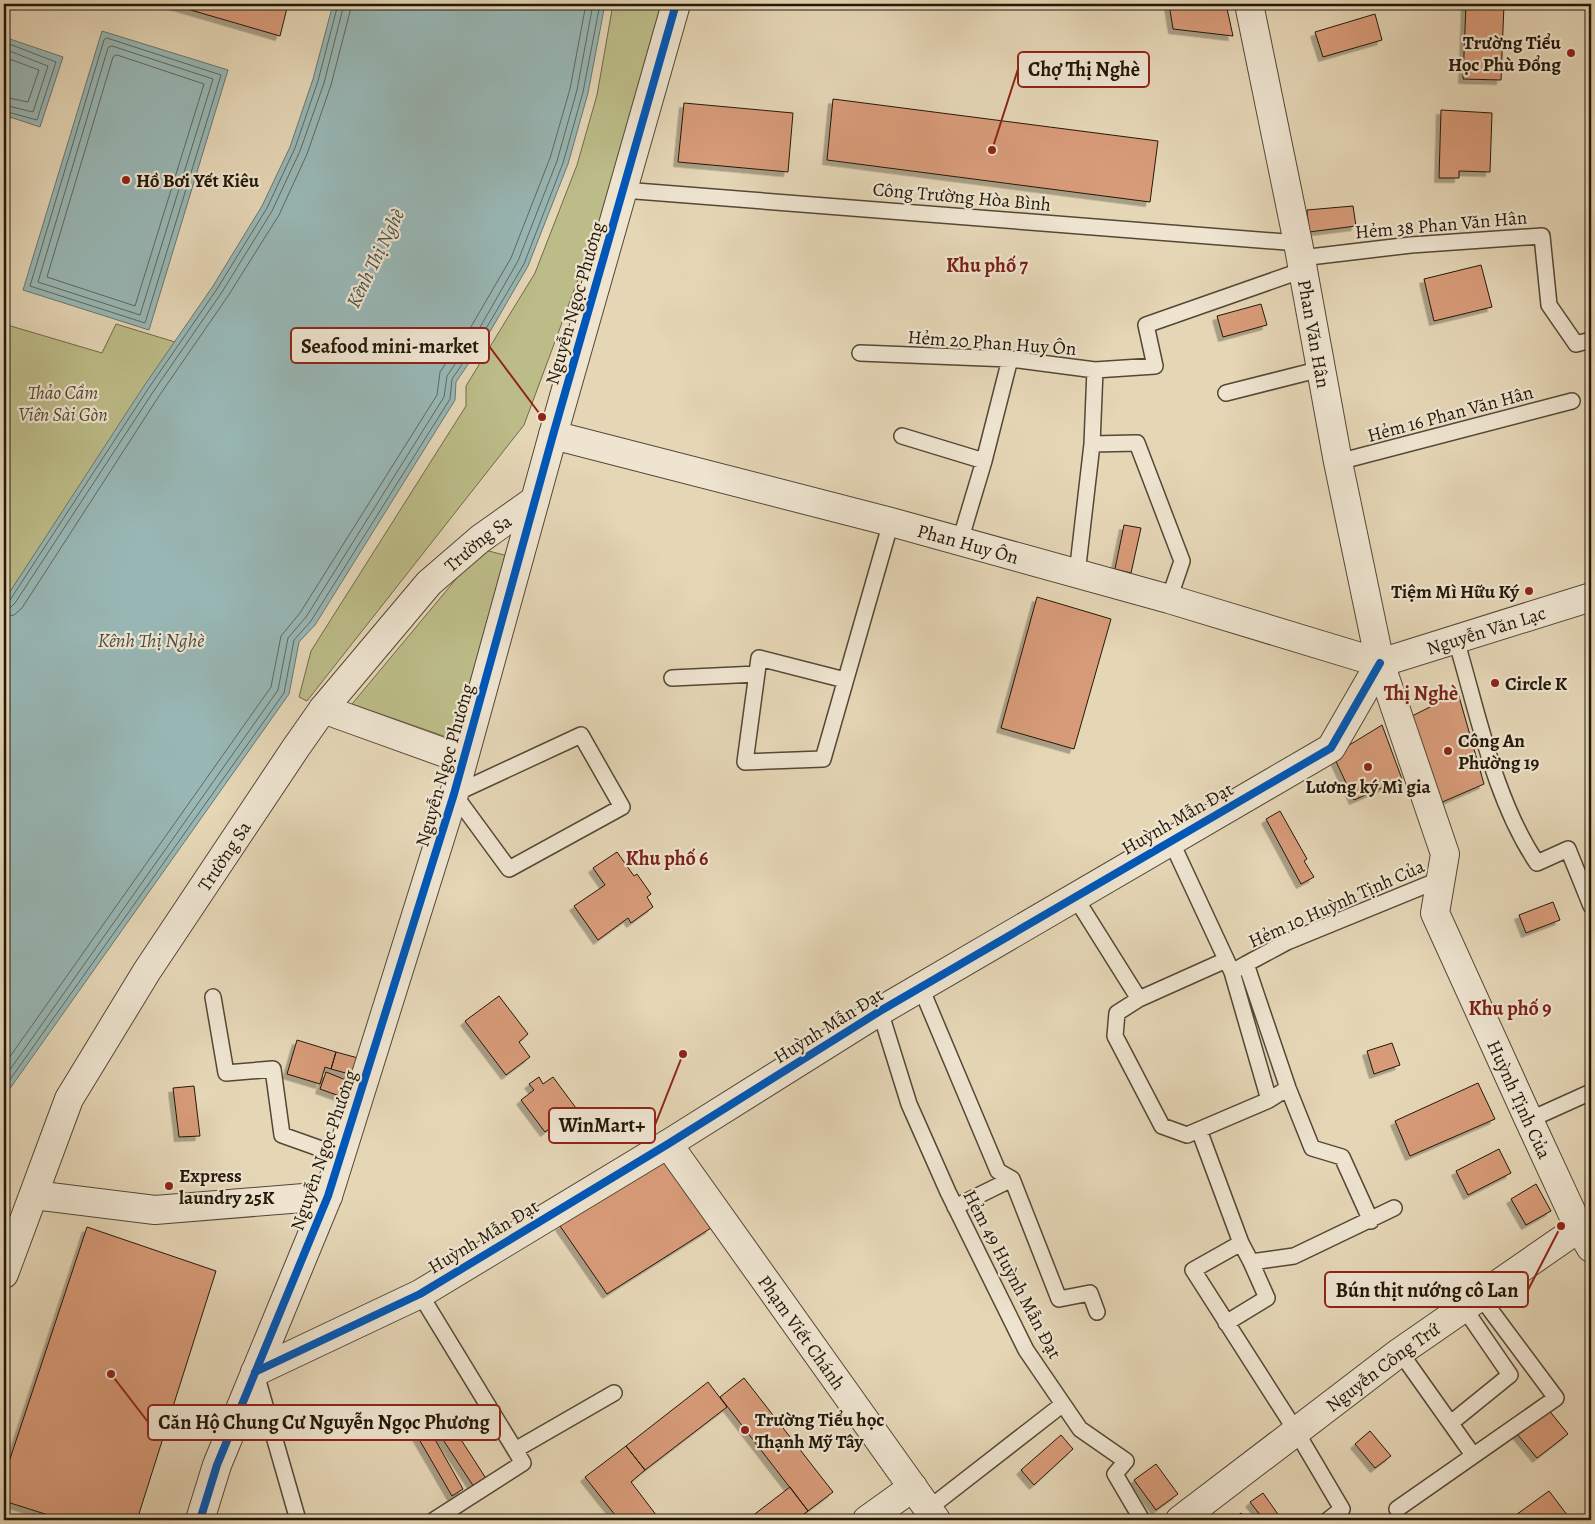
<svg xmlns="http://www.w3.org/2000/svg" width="1595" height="1524" font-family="Alegreya,serif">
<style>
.green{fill:#bcbc88;stroke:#706a48}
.water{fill:#98b7b5;stroke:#697770}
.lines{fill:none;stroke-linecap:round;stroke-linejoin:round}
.shore{stroke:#5e685e;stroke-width:1}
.building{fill:#d89b79;stroke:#231808;filter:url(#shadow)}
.service-casing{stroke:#544834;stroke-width:18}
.minor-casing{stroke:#544834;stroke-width:30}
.tertiary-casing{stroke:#544834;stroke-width:30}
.service{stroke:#eee4d0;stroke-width:15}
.minor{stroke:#eee4d0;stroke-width:28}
.tertiary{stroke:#eee4d0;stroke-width:28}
.cycleway-casing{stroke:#eee4d0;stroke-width:11}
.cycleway{stroke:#0057b8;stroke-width:8}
.poi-dot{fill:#8f2418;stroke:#eee4d0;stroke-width:2}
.labels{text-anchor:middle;stroke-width:4.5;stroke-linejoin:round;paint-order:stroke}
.poi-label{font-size:19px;font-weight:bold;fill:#231808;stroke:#eee4d0;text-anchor:start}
.street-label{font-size:19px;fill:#231808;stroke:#eee4d0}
.park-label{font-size:19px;font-style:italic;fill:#51492e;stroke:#eee4d0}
.water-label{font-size:20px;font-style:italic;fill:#4c5045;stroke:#eee4d0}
.neighbourhood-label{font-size:20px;font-weight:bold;fill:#7a1f14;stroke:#eee4d0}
.leader{fill:none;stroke:#8f2418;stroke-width:2}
.callout-dot{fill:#8f2418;stroke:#eee4d0;stroke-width:2}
.callout{fill:#eee4d0;stroke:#8f2418;stroke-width:2}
.callout-label{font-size:20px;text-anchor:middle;font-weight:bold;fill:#231808}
</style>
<defs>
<filter id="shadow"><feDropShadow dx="-4.5" dy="4.5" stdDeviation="0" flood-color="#0004"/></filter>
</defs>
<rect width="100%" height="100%" fill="#e5d6b6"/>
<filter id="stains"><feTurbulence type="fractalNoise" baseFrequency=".004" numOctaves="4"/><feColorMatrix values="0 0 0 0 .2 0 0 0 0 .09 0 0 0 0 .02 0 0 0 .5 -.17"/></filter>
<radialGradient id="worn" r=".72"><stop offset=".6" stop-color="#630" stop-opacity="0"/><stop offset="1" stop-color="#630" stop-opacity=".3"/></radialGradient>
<path class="green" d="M613,4h53l-54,184 -88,237 -217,276 -8,-4 12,-46 155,-245v-20l69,-113 42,-108 20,-70z
M4,324l98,29 14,-29 59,18 -171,259z
M481,549l27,7 -53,184 -103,-36z"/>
<path class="water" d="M333,4h272l-17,89 -20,71 -40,102 -40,69 -32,47 -1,18 -140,225 -16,17 -10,52 -285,403v-496l140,-215 69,-100 49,-80 28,-59 23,-68z
M102,31l126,39 -79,260 -126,-40z
M4,37l59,20 -23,70 -36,-12z"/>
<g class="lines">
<path class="shore" d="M107,38l114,37 -76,248 -115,-37 74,-246z
M4,42l52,20 -19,58 -33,-9
M112,46l101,33 -73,236 -102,-33 70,-234z
M4,49l44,17 -15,46 -29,-7
M117,55l87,29 -69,222 -88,-29 66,-220z
M4,57l35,13 -11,32 -24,-5
M4,603l6,-3 138,-211 69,-100 50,-81 28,-60 23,-67 20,-77
M4,609l6,-1 5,-5 138,-211 69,-100 50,-81 28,-60 24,-68 20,-79
M4,617l10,-2 8,-7 137,-212 69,-100 51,-81 28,-61 24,-69 21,-81
M4,1065l267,-378 10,-51 19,-23 137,-218 3,-23 32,-47 39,-67 39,-100 20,-69 16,-85
M4,1078l274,-388 10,-52 18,-21 138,-220 3,-21 32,-47 39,-68 39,-100 20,-71 16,-86
M4,1088l280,-395 10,-53 17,-19 139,-222 2,-20 32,-47 40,-68 39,-101 20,-71 17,-88"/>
</g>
<path class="building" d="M170,4h118l-8,32z
M1169,4h57l7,32 -60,-7z
M1466,4h38l-3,76 -38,-1z
M1375,14l7,26 -59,17 -8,-25z
M833,99l325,42 -8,61 -323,-42z
M684,103l109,10 -5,59 -110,-10z
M1441,110l51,3 -2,59 -31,-1v7h-20z
M1353,206l3,20 -47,6 -2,-22z
M1481,265l11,42 -58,14 -10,-42z
M1261,304l6,21 -44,12 -6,-21z
M1124,525l17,3 -10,45 -16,-4z
M1037,597l74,22 -37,130 -73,-21z
M1458,693l26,91 -44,19 -32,-85z
M1382,725l20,54 -48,21 -21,-45z
M1280,811l27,48 -3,2 10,16 -13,7 -35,-65z
M617,852l17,24 3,-2 14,20 -4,3 6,10 -22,16 -3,-5 -30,22 -24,-34 31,-21 -12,-17z
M1553,902l7,18 -34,13 -7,-18z
M499,996l29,38 -9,8 11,15 -24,18 -41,-54z
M297,1040l39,12 -5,17 -6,-2 -5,17 -33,-10z
M1392,1043l8,22 -26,9 -7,-23z
M336,1052l22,6 -5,17 -22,-6z
M326,1072l25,10 -6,16 -25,-9z
M539,1077l4,7 10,-7 23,31 -31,24 -24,-32 13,-10 -5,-6z
M1478,1083l17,36 -85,37 -15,-35z
M194,1086l6,50 -21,1 -6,-49z
M1499,1149l12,24 -43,22 -12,-24z
M664,1161l47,67 -104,66 -47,-68z
M1536,1184l15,27 -25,14 -15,-26z
M87,1227l129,44 -79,249h-73l-60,-19v-24z
M744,1378l89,114 -25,19 -88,-114z
M708,1382l19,25 -82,63 -19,-24z
M1548,1409l20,25 -31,24 -20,-24z
M447,1418l40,62 -13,7 -40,-61z
M428,1427l35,62 -11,7 -36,-62z
M1370,1431l21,25 -16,12 -20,-24z
M1061,1435l12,14 -39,36 -13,-15z
M626,1446l19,24 -14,12 29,38h-41l-34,-43z
M1156,1464l22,30 -22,16 -22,-30z
M790,1487l18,24 -12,9h-49z
M1549,1491l22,29h-62z
M1263,1493l19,27h-18l-14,-18z
M1241,1513l5,7h-14z"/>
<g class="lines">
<defs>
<path id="service" d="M623,190l675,53
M1301,258l110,-13 131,-9 7,69 27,39 15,-4
M860,353l150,6 85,11 -3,74 -15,130
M1095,370l60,-4 -9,-41 157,-55
M1226,393l95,-24
M902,436l82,25 -24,80
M1092,444l45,-1 45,118 -13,38
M984,461l26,-102
M1338,462l234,-61
M1456,640c22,73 38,159 81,223l31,-14 23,57
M672,678l85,-4
M845,680l-86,-22 -14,104 78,-3 68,-237
M581,735l41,72 -113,62 -55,-75z
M1171,841l61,131 37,128
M1075,897l64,102 -22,14 -2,23 47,90 25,9 82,-35 19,-12
M1246,964l41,-22 154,-63
M1232,972l14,-8 42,124 24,60 30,9 29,64
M921,988l77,183 14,8 47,120 31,-6 7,19
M213,997l13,76 47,-4 9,66 59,21
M1139,999l87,-39
M880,1011l29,93 39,88 78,158 54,79 46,32 -11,13 27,46
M1529,1120l62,-28
M1199,1130l42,113
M955,1207l57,-28
M1251,1262l-10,-19 -48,27 103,161 46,78 -14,11
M420,1294l103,169 -89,57
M1226,1323l41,-25 -16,-36 43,-6 100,-48
M1400,1352l73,103
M256,1374l42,146
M1452,1422l58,-47 -46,-67
M515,1450l99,-57
M928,1509l135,-105
M1397,1509l159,-111 -76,-102"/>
<g id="minor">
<path id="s1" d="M1249,4l49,239 40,219 42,201 65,191 -10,59 94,207 50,108 12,20"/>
<path id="s2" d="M553,435l338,87 278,77 211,64"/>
<path d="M323,709l139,50"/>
<path id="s3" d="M668,1144l268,376"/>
<path d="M34,1195l121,15 173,-14"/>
<path id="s4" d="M4,1274l65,-175 78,-128 148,-222 28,-40 106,-126 51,-44 55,-39"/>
<path d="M255,1372l165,-78 248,-150 212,-133 451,-263 49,-85"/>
<path d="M200,1520l17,-55 111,-269 126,-402 99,-359 123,-431"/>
<path d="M867,1520l46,-33"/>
<path id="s5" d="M1180,1520l220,-168 179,-124 12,-5"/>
</g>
<g id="tertiary">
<path id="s6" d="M1380,663l211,-66"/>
</g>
</defs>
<use href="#service" class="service-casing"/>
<use href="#minor" class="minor-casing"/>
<use href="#tertiary" class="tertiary-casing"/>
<use href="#service" class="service"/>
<use href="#minor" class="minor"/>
<use href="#tertiary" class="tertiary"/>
<defs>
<path id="cycleway" d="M255,1372l165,-78 248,-150 212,-133 451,-263 49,-85
M200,1520l17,-55 111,-269 126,-402 99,-359 123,-431"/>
</defs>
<use href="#cycleway" class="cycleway-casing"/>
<use href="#cycleway" class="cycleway"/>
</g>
<g class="poi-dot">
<circle cx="1571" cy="53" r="5"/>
<circle cx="126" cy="180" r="5"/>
<circle cx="1529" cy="591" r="5"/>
<circle cx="1495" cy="683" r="5"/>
<circle cx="1448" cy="751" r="5"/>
<circle cx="1368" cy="767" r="5"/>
<circle cx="169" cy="1186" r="5"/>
<circle cx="745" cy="1430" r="5"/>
</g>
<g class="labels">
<g class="poi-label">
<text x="1561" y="49" text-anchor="end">Trường Tiểu<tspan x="1561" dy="22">Học Phù Đổng</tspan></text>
<text x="136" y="187">Hồ Bơi Yết Kiêu</text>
<text x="1519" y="598" text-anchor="end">Tiệm Mì Hữu Ký</text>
<text x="1505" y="690">Circle K</text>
<text x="1458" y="747">Công An<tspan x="1458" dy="22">Phường 19</tspan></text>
<text x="1368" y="793" text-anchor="middle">Lương ký Mì gia</text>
<text x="179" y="1182">Express<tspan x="179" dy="22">laundry 25K</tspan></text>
<text x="755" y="1426">Trường Tiểu học<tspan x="755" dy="22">Thạnh Mỹ Tây</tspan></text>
</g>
<g class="street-label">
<text transform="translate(962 196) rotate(5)" y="7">Công Trường Hòa Bình</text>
<text transform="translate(1441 224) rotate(-5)" y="7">Hẻm 38 Phan Văn Hân</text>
<text transform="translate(574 303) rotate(-74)" y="7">Nguyễn Ngọc Phương</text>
<text dy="7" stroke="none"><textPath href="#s1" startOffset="336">Phan Văn Hân</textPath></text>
<text transform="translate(992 342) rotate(4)" y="7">Hẻm 20 Phan Huy Ôn</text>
<text transform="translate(1450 413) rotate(-15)" y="7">Hẻm 16 Phan Văn Hân</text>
<text dy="7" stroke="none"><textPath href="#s4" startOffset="880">Trường Sa</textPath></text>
<text dy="7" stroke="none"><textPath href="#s2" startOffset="429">Phan Huy Ôn</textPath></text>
<text dy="7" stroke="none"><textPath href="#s6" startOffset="111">Nguyễn Văn Lạc</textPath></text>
<text transform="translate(444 765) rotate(-74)" y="7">Nguyễn Ngọc Phương</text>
<text transform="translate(1177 818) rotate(-30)" y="7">Huỳnh Mẫn Đạt</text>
<text dy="7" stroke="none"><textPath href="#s4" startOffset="475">Trường Sa</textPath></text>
<text transform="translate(1336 903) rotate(-24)" y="7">Hẻm 10 Huỳnh Tịnh Của</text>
<text transform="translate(828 1025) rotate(-32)" y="7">Huỳnh Mẫn Đạt</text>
<text dy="7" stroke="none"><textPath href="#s1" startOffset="1138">Huỳnh Tịnh Của</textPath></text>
<text transform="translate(323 1150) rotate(-71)" y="7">Nguyễn Ngọc Phương</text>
<text transform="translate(483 1236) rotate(-31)" y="7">Huỳnh Mẫn Đạt</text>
<text transform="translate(1013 1274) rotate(62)" y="7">Hẻm 49 Huỳnh Mẫn Đạt</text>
<text dy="7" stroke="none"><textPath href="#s3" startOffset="231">Phạm Viết Chánh</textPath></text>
<text dy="7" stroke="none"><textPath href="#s5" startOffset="254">Nguyễn Công Trứ</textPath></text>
</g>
<g class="park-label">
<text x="63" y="399">Thảo Cầm<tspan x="63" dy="22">Viên Sài Gòn</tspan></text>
</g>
<g class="water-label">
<text transform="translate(375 258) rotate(-64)" y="7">Kênh Thị Nghè</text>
<text x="151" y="647">Kênh Thị Nghè</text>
</g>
<g class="neighbourhood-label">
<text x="987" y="272">Khu phố 7</text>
<text x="1421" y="700">Thị Nghè</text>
<text x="667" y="865">Khu phố 6</text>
<text x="1510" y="1015">Khu phố 9</text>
</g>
</g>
<path class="leader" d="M992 150L1018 69M542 417L489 346M683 1054L655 1125M1561 1226L1528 1290M111 1374L148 1422"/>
<g class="callout-dot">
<circle cx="992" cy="150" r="5"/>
<circle cx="542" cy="417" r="5"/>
<circle cx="683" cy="1054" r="5"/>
<circle cx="1561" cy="1226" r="5"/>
<circle cx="111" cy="1374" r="5"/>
</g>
<g class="callout">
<rect x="1018" y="52" width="131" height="35" rx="5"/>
<rect x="291" y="328" width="198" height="35" rx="5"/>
<rect x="549" y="1108" width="106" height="35" rx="5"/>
<rect x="1325" y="1272" width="203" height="35" rx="5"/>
<rect x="148" y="1405" width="352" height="35" rx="5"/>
</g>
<g class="callout-label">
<text x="1084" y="76">Chợ Thị Nghè</text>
<text x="390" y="353">Seafood mini-market</text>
<text x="602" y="1132">WinMart+</text>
<text x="1427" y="1297">Bún thịt nướng cô Lan</text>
<text x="324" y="1429">Căn Hộ Chung Cư Nguyễn Ngọc Phương</text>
</g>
<rect width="1595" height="1524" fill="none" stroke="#e5d6b6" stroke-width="20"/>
<rect x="5" y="5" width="1585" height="1514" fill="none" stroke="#231808" stroke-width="2.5"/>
<rect x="10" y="10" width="1575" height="1504" fill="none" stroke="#231808"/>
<rect width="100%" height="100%" filter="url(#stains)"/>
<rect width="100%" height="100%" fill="url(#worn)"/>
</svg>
